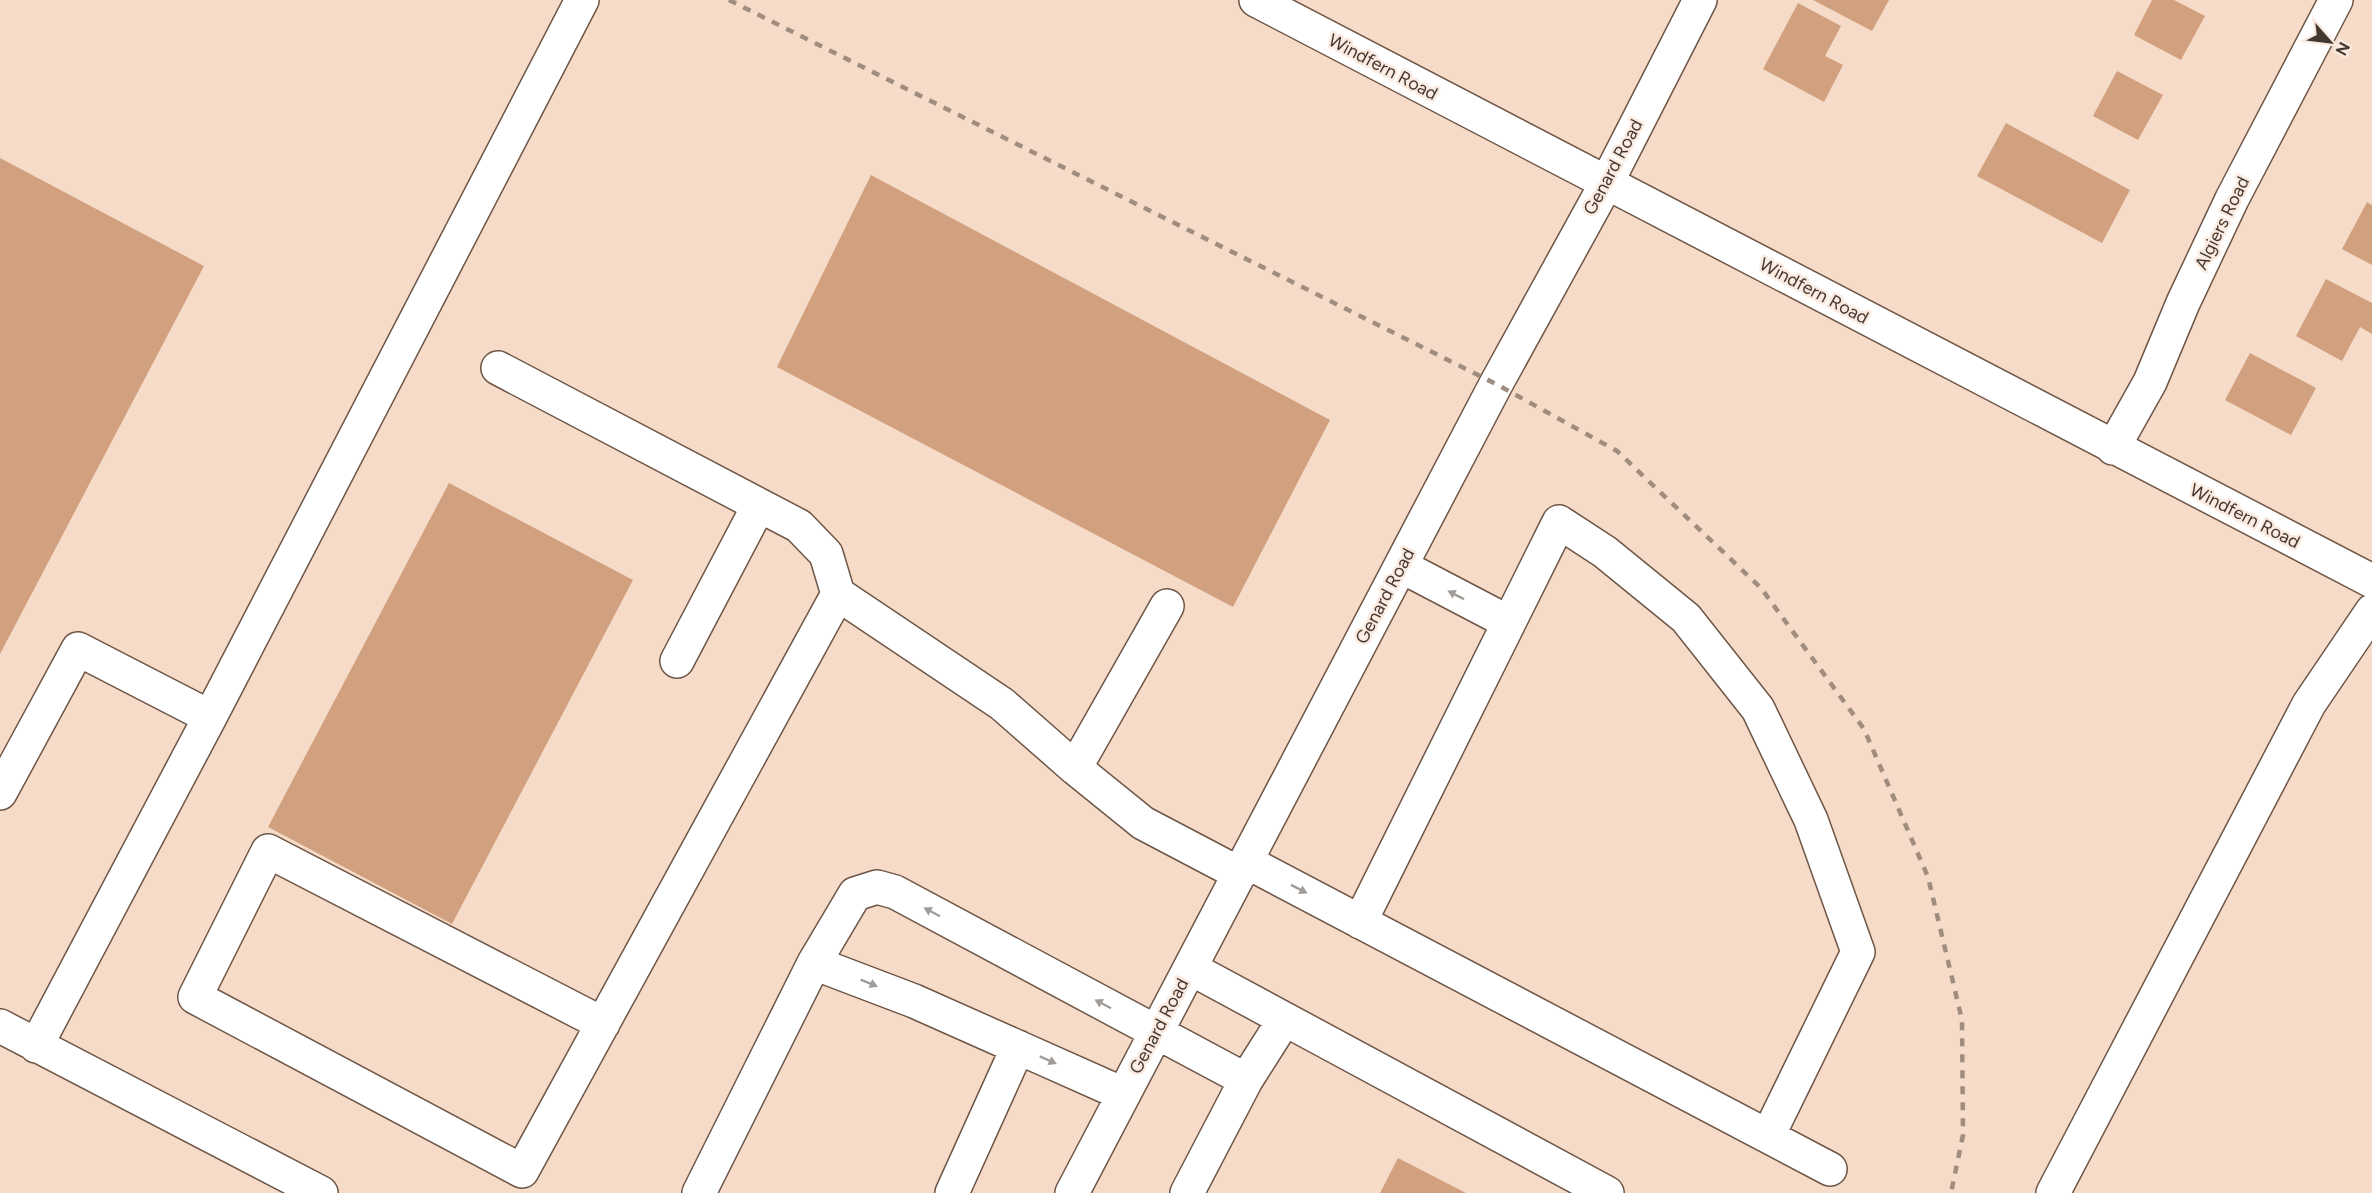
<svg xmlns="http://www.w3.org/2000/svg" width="2372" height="1193" font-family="Figtree,sans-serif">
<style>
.building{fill:#d1a17f}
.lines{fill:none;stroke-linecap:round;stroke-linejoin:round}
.minor-casing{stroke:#6d5646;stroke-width:36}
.minor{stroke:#fff;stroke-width:33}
.rail{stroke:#a08d7f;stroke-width:4.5;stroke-dasharray:8 8;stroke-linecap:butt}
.oneway{fill:#a19c98}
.labels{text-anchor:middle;stroke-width:5;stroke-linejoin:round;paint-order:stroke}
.street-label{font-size:18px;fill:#433931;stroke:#fbeadf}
</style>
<rect width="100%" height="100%" fill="#f6dbc8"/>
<path class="building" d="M1813,0h76l-17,31z
M2152,0h22l31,16 -24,44 -47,-25z
M1798,3l43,23 -16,30 18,9 -19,37 -61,-33z
M2117,71l46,24 -25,45 -45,-24z
M2006,123l124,67 -28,53 -125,-67z
M0,158l204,108 -204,388z
M871,175l459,245 -97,187 -456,-240z
M2367,202l5,3v60l-30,-16z
M2326,279l46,24v31l-12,-7 -18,34 -46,-25z
M2250,353l66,35 -25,47 -66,-35z
M449,483l184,97 -181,344 -184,-97z
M1398,1158l68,35h-86z"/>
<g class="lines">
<defs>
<path id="minor" d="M1256,0l1116,581
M498,368l301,158 27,28 12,40 164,110 73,64 68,55 97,51
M2113,448l37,-66 33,-79 49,-104 104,-199
M1401,566l107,56
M677,661l82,-156
M1075,768l92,-162
M0,793l78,-144 132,68
M1247,862l583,307
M1360,922l199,-400 46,30 81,66 72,91 53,111 47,132 -90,184
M814,963l100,38 209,93
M1190,968l417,225
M603,1024l-335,-173 -73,146 327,174 316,-577
M0,1026l321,167
M36,1046l174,-329 372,-717
M699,1193l115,-230 41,-69 22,-7 18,5 351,188
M952,1193l66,-146
M1072,1193l424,-809 110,-200 94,-184
M1187,1193l59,-113 38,-60
M2053,1193l256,-489 63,-93"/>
</defs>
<use href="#minor" class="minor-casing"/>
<use href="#minor" class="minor"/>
<path class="rail" d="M729,0l767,384 121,67 144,137 103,141 64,148 34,143 1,115 -12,58"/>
</g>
<defs><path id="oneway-solid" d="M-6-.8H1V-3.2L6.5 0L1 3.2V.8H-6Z" transform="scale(1.5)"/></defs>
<g class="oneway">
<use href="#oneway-solid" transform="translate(1456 595) rotate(-153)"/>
<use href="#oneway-solid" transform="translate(1299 889) rotate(27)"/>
<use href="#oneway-solid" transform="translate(932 912) rotate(-152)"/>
<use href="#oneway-solid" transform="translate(869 983) rotate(22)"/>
<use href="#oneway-solid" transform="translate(1103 1004) rotate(-152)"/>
<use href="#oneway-solid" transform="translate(1048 1060) rotate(24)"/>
</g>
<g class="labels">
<g class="street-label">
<text transform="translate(1383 67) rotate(28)" y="6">Windfern Road</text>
<text transform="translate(1613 167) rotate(-62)" y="6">Genard Road</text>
<text transform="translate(2222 223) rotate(-64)" y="6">Algiers Road</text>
<text transform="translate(1814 291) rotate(28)" y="6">Windfern Road</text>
<text transform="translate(2245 516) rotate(27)" y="6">Windfern Road</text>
<text transform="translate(1385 596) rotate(-62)" y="6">Genard Road</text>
<text transform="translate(1159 1026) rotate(-62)" y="6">Genard Road</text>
</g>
</g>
<g transform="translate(2330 42) rotate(118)" stroke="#fbeadf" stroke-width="4.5" paint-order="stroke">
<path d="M0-4.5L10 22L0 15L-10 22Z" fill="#433931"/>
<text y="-9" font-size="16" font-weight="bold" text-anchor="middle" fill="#433931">N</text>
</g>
</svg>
